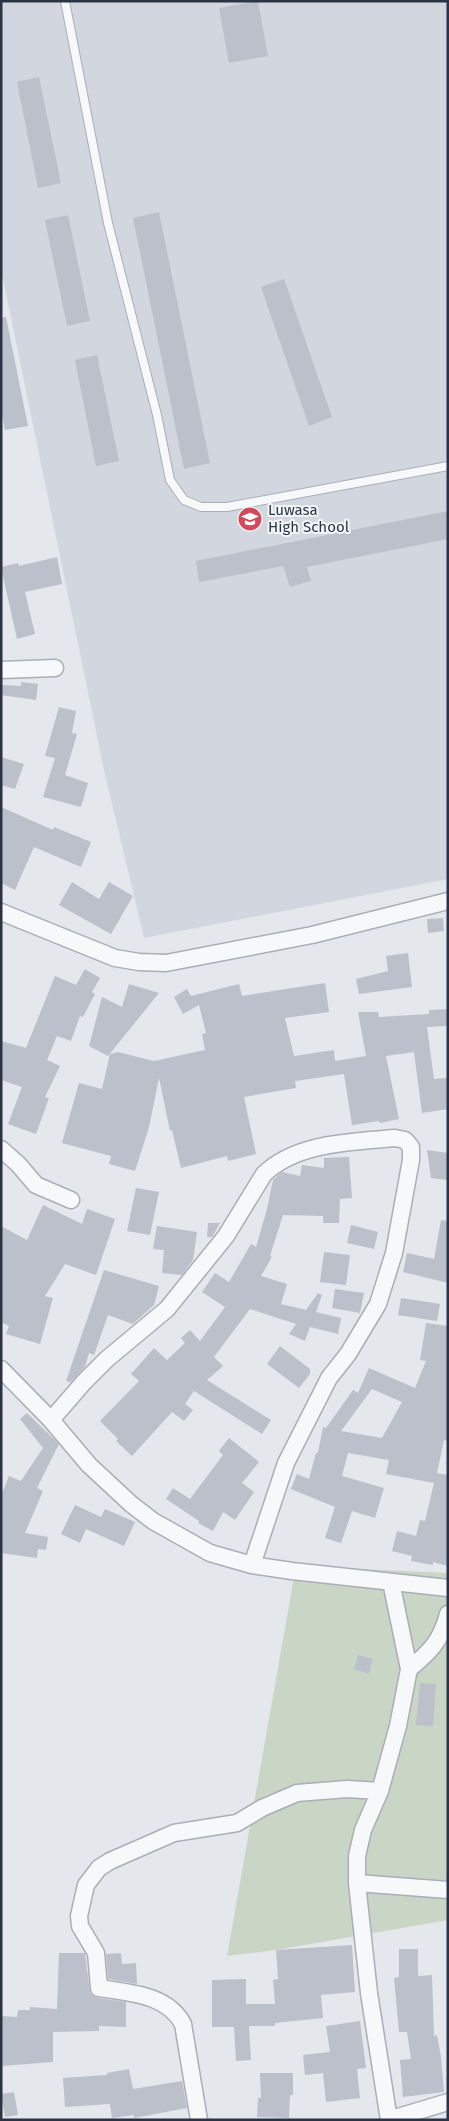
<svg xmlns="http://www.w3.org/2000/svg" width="449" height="2121" font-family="'Fira Sans',sans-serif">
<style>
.built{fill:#d2d6de}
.green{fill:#c9d6c5}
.building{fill:#bbc0ca;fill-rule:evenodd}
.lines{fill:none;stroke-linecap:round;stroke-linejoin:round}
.service-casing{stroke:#a9aeb7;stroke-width:10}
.minor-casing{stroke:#a9aeb7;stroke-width:19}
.service{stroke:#f7f8fa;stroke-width:8}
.minor{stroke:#f7f8fa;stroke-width:16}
.labels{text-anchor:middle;stroke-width:4;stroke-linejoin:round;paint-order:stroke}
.poi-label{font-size:15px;fill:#2b3445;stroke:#f4f6f9;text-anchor:start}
</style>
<rect width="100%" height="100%" fill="#e4e7ec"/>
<path class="built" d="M1,1h447v878l-304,59 -40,-168 -103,-501z"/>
<path class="green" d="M296,1566l152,7v347l-172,30 -49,6z"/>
<path class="building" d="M258,1l10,55 -39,7 -10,-55z
M39,77l22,106 -23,5 -21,-106z
M159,212l51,251 -26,6 -51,-251z
M68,215l22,106 -23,5 -22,-106z
M284,279l48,138 -23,9 -48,-139z
M6,317l22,109 -23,4 -4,-21v-91z
M97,355l22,106 -23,5 -21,-106z
M448,511v28l-141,28 4,14 -21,6 -7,-21 -84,16 -3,-21z
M57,557l5,27 -37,8 10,42 -18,5 -16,-72 17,-4 1,3z
M21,682l17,2 -2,16 -35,-5v-10l20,1z
M59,707l17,4 -4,22 5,1 -12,41 23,8 -7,24 -38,-10 12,-39 -10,-2z
M1,757l23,7 -9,25 -14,-4z
M1,807l52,23 1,-3 37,15 -10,25 -47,-20 -19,43 -14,-7z
M72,882l27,17 10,-17 24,14 -22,38 -52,-29z
M443,918l1,13 -16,2 -1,-14z
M408,953l4,34 -53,7 -3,-15 32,-8 -2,-15z
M85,969l15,9 -8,14 3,2 -12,23 -3,-1 -9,25 -14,-5 -10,24 13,6 -15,31 4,1 -13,36 -28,-10 14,-37 -21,-7v-39l25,7 29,-72 21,9z
M325,983l4,29 -44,6 9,38 40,-6 1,11 31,-5 -8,-44h20l1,5 50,-3v-4l19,-1v17l-21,1 7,52 14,-1v31l-26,4 -8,-61 -28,4 13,63 -19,4 -1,-2 -27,4 -8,-51 -49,7 1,7 -52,9 12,57 -28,7 -1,-5 -46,12 -9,-38 -2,1 -11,-53 -10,49 -14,44 -26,-7 2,-8 -49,-13 17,-60 23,6 8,-35 8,-2 36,9 51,-11 -3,-16 4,-1 -7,-28 -16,9 -9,-17 13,-8 4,7 48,-12 3,12z
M129,984l30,9 -51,63 -19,-10 13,-49 20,10z
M427,1150l21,3v27l-17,-2z
M349,1157l3,41 -12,1 -1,24h-16v-7l-40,-1 -13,41 2,1 -11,19 26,8 -6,20 25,6 12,-17 4,2 -6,17 25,6 -3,16 -28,-7 -5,14 -16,-7 7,-10 -46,-15 -36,48 9,9 -16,14 64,40 -9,14 -68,-43 -9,13 8,6 -9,11 -12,-9 -40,44 -16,-15 2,-2 -18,-18 39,-40 -8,-7 23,-26 13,12 18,-17 -4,-5 9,-8 10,11 25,-34 -23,-15 13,-19 14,9 22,-38 5,3 11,-38 6,-29 9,-8 18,4 2,-11 22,3v-10z
M136,1188l23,4 -9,43 -23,-4z
M43,1205l39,19 5,-15 28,10 -19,56 -31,-11 -20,32 8,2 -13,46 -34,-10 3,-8 -8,-4v-96l26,14z
M441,1220l7,1v62l-45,-11 4,-19 27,6z
M208,1223h12l-8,14h-5z
M351,1225l27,7 -4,17 -27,-6z
M157,1226l40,6 -4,28 -11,15 -20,-2 2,-23 -11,-1z
M324,1252l26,3 -4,30 -26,-3z
M104,1270l55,16 -5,19 -21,19 -25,-9 -14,40 -5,-2 -4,14 -14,15 -5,-1z
M335,1289l29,4 -4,20 -28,-5z
M401,1298l39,6 -3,17 -39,-6z
M426,1323l22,3v115l-4,-1 -7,33 11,2v91l-15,-4v3l-22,-4 1,-5 -20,-5 5,-20 19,5 4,-16 5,1 9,-38 -48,-9 3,-14 -41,-7 -6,23 42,12 -9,30 -23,-7 -11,32 -16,-5 10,-31 -44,-18 6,-15 12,5 7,-26h2l5,-26 3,1 27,-38 5,3 11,-25 46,20 11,-27 -6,-1zM372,1389l30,13 -20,36 -41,-7z
M280,1346l30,23v5l-11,14 -32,-24z
M27,1413l32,31 -22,44 6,3 -18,42 23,4 -2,13 -8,-1 -1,9 -36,-5v-57l8,-20 12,5 22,-33 -23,-29z
M229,1438l30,24 -17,21 12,9 -19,28 -12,-8 -10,19 -15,-8 1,-2 -33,-22 7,-11 17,11 33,-44 -4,-4z
M75,1505l26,12 4,-8 30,13 -11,24 -38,-17 -6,14 -19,-9z
M358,1655l15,4 -4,15 -15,-5z
M420,1683l16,1 -3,42 -17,-1z
M352,1945l3,47 -34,3 2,23 -48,5v3h-26l2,34 -15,1 -2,-34h-22v-47l34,-1v25h29l-2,-24 5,-1 -2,-29z
M399,1949h19v27l14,-1 2,61 3,-1 4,22 3,35 -41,5 -3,-37 11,-1 -4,-27h-8l-5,-54 5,-1z
M59,1953h26l5,40 8,5 28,4v25l-27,-1v5l-46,1v30l-52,4v-50l16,1 1,-7h12v-3l27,2z
M121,1953l1,11 14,-1 1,21 -29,-5 -2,-25z
M360,2021l6,47 -9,1 3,29 -34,4 -3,-29 -18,2 -2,-20 27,-3 -4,-26z
M129,2069l4,20 49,-8 5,27 -53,10v-3l-22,3 -2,-14 -45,3 -2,-29 44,-3v-2z
M260,2073h33v22h-3l-1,23 -32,-1 1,-19h3z
M14,2092l4,23 -13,2 -4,-23z"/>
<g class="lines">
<defs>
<path id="service" d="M65,1l43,222 49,192 13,65 14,20 17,7h26l221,-41"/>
<path id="minor" d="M1,670l54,-2
M1,912l114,46 24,4 27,1 146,-28 136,-34
M1,1149l17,15 18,21 35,15
M1,1369l50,51 38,45 42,39 22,17 57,32 42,12 40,6 156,17
M51,1420l33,-38 23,-23 60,-50 59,-73 38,-62c33,-32 88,-32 131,-36l10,2 6,7v13l-17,93 -16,51 -30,50 -19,24 -43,85 -34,102
M409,1669c21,-17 32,-28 39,-55
M357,1883l91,7
M199,2120l-16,-96c-16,-30 -54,-31 -84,-36l-3,-35 -16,-27 -1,-10 7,-31 13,-17 11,-7 64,-28 63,-10 25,-15 35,-15 50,-4 33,2
M388,2120l60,-18
M389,2120l-20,-127 -12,-110v-27l6,-26 17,-39 18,-65 11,-57 -18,-87"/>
</defs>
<use href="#service" class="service-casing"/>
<use href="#minor" class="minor-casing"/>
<use href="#service" class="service"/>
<use href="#minor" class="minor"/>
</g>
<defs>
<symbol id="school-disc" viewBox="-11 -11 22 22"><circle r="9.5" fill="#d1495b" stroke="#f4f6f9"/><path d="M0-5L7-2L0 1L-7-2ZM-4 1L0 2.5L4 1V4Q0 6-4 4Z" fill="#fff"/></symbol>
</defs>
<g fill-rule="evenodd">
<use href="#school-disc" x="236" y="505" width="28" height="28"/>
</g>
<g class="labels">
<g class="poi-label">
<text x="268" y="515">Luwasa<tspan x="268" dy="17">High School</tspan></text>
</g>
</g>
<rect width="449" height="2121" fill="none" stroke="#2b3445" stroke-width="5"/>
</svg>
